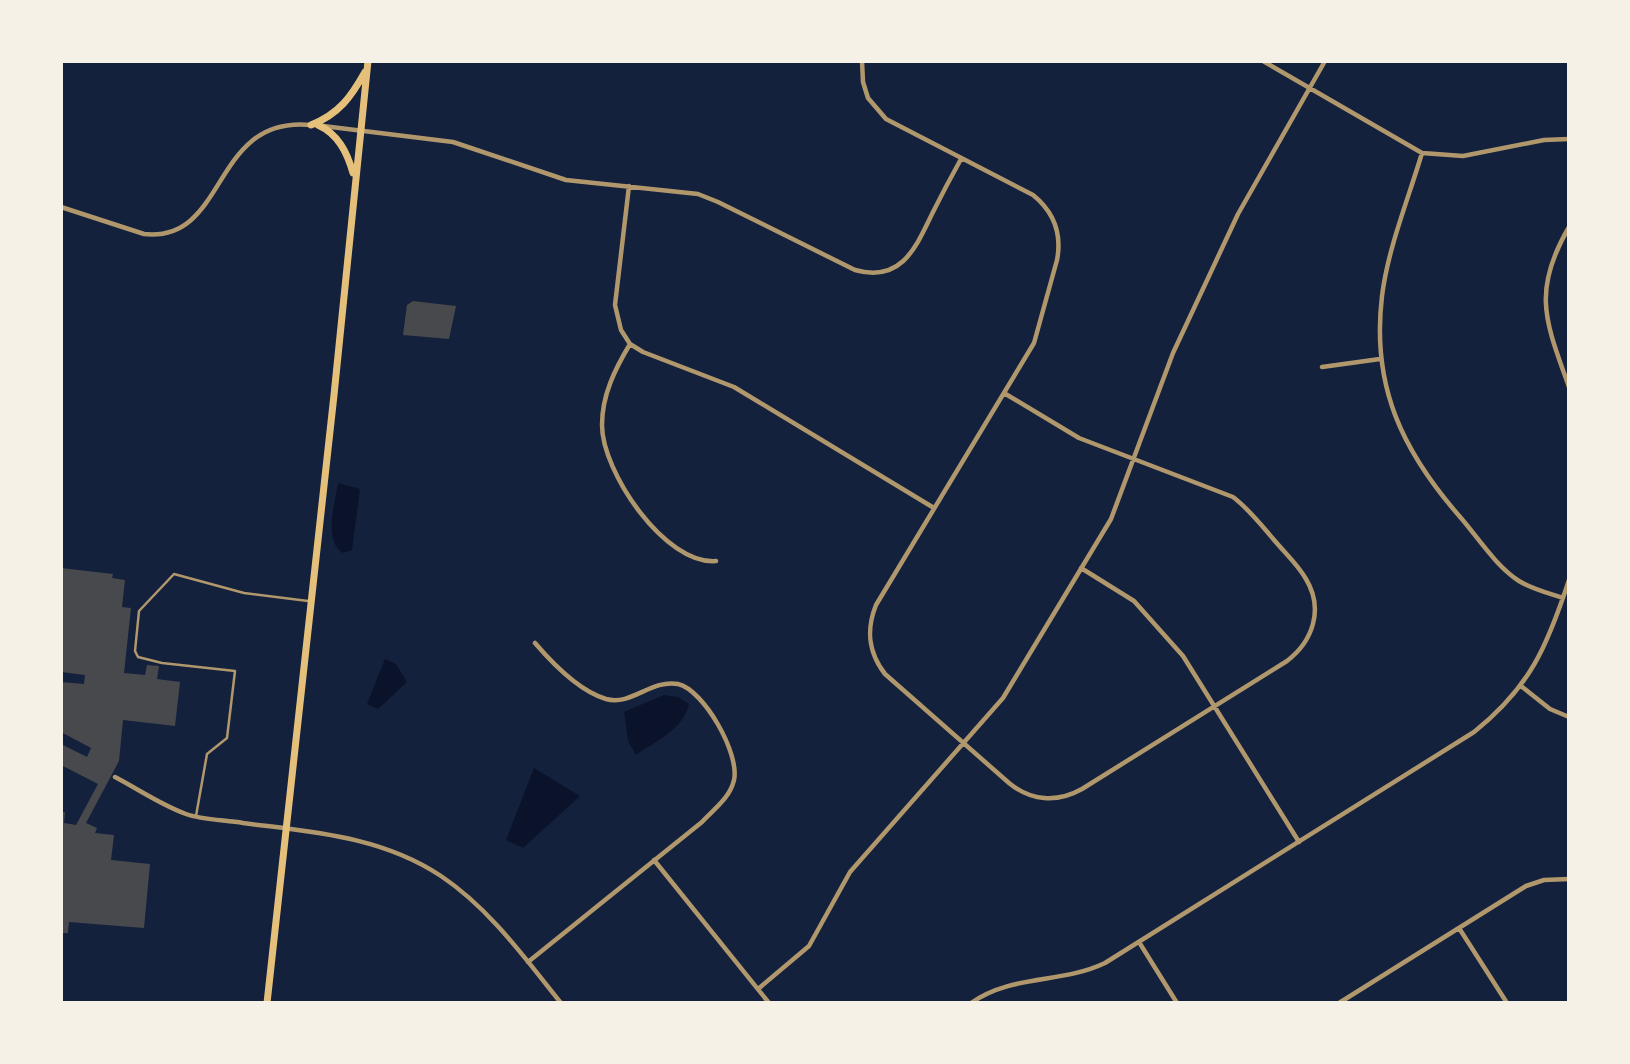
<svg xmlns="http://www.w3.org/2000/svg" width="1630" height="1064" font-family="Jost,sans-serif">
<style>
.water{fill:#0b132b}
.building{fill:#48494c}
.lines{fill:none;stroke-linecap:round;stroke-linejoin:round}
.service{stroke:#b1986c;stroke-width:2.5}
.minor{stroke:#b1986c;stroke-width:4.5}
.primary{stroke:#e5c07b;stroke-width:7}
</style>
<rect width="100%" height="100%" fill="#14213d"/>
<path class="water" d="M338,483l22,6 -8,61 -9,3c-20,-12 -8,-50 -5,-70z
M385,659l11,5 11,18 -29,27 -11,-5z
M664,695l14,2 11,7c-5,25 -33,37 -53,51l-8,-14 -4,-29z
M534,768l46,28 -57,52 -17,-8z"/>
<path class="building" d="M413,301l43,5 -7,33 -46,-4 4,-30z
M61,568l52,6 -1,4 13,2 -3,27 9,1 -7,65 21,2 2,-10 12,1 -2,13 23,3 -5,44 -52,-6 -4,41 -33,62 11,5 -2,5 19,2 -3,25 39,4 -6,64 -75,-6 -1,11h-7v-121h4l-1,11 12,2 22,-41 -37,-19v-21l26,13 4,-9 -30,-16v-50l23,2 1,-9 -24,-3z"/>
<g class="lines">
<path class="service" d="M196,816l11,-62 20,-16 8,-67 -73,-8 -24,-6 -3,-6 4,-40 35,-37 70,19 64,8"/>
<path class="minor" d="M862,61l1,21 5,16 18,21 147,76c21,17 29,39 24,65l-23,83 -158,262c-10,25 -8,47 9,69l124,109c22,18 48,20 73,6l205,-128c26,-20 37,-52 19,-82 -8,-14 -21,-26 -31,-38 -13,-15 -26,-32 -42,-44l-154,-59 -75,-45
M1263,61l159,92 41,3 81,-16 25,-1
M323,126l130,16 113,38 132,14 20,8 137,68c47,13 61,-23 78,-58 9,-18 18,-35 28,-53
M1422,153c-14,47 -34,95 -40,143 -11,91 21,156 79,222 18,21 35,48 58,63 13,8 29,12 44,17
M629,186l-14,119 6,25 9,14 13,8 91,35 200,121
M61,207l83,27c85,9 66,-119 167,-109
M1569,227c-38,65 -23,95 0,160
M630,344c-15,25 -28,51 -28,81 0,47 63,140 114,136
M1322,367l58,-8
M1081,568l53,33 49,55 116,186
M1521,686l29,23 19,8
M115,777c23,12 46,28 71,37 16,6 39,6 57,9 69,9 138,13 198,53 49,33 83,81 120,127
M654,860l115,143
M1459,928l48,75
M1139,942l38,61
M528,962l174,-140c12,-13 28,-24 32,-42 6,-26 -30,-90 -56,-96 -27,-5 -46,22 -72,15 -27,-8 -53,-35 -71,-56
M758,989l51,-43 41,-74 153,-174 108,-179 62,-166 65,-139 87,-153
M971,1003c41,-29 90,-19 134,-40l369,-231c56,-45 73,-85 95,-152
M1339,1003l187,-117 18,-6 25,-1"/>
<path class="primary" d="M311,125c28,-11 40,-28 54,-53
M318,125c20,9 29,27 35,48
M267,1003l67,-608 34,-334"/>
</g>
<rect width="1630" height="1064" fill="none" stroke="#f6f1e7" stroke-width="126"/>
</svg>
